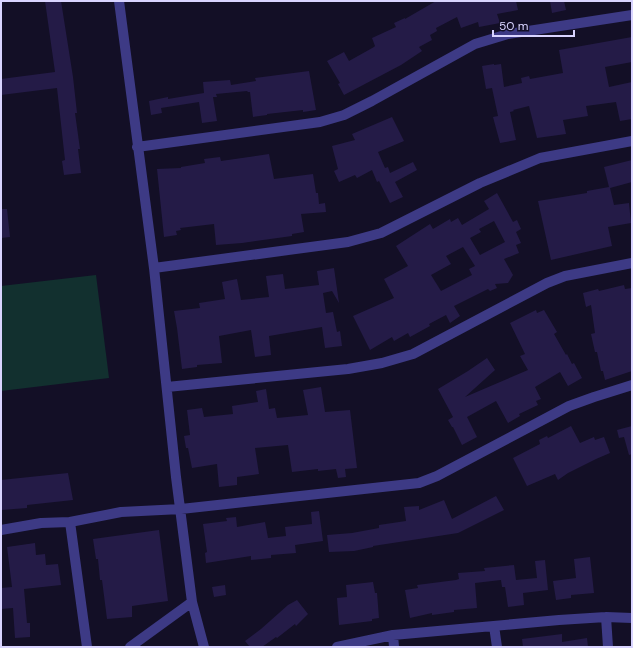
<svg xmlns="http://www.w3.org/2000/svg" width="633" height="648" font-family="'DM Sans',sans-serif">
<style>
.green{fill:#12302f}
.building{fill:#241b47;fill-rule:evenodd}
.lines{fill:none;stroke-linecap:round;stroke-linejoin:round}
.street{stroke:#3d3a85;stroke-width:10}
</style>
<rect width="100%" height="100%" fill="#130f26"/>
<path class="green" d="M96,275l13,103 -108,13v-105z"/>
<path class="building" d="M45,1h16l12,76 4,36h-2l5,36h-2l3,24 -17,2 -2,-14 3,-1 -8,-72 -56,7v-16l54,-7z
M436,1h80l2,9 -21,4 3,9 -21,4 -1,-5 -17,6 -4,-11 -21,11 1,3 -7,4 2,5 -13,7 3,4 -21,14 -57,30 -6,-11 2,-1 -13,-22 17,-9 5,9 25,-14 1,-1 -3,-8 24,-11 -2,-4 11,-5v1z
M550,1h14l2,9 -14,3z
M632,37v25l-27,5 4,20 23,-5v37l-12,2 -4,-19 -30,4 2,10 -25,4 3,14 -29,4 -8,-32 -16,4 1,1 -4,1 6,28 -16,3 -7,-26 5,-1 -6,-28 -6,1 -4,-23 12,-2v1l7,-1 3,23 18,-4 -1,-5 8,-2 1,3 33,-6 -4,-23z
M309,71l7,39 -13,2v-2l-36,4v1l-14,2 -3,-25h-2l-1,-1 -31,3 1,3h-4l4,24 -15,2 -3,-21 -38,6 1,5 -11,2 -2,-14 19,-4v2l36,-6 -1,-11 27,-2 1,5 25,-4 -1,-3z
M392,117l12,24 -26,11 7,16 3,-1 2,6 23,-11 4,8 -22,12 8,15 -13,6 -11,-22 -2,1 -5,-12 -15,8 -2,-3 -16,7 -5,-11 4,-2 -6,-23 23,-6 -3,-6z
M269,154l5,25 39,-5 3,19h2l1,11 6,-1 1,9 -25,2 3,18 -12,2v2l-50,7 -26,2 -2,-21 -34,4 1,2 -5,1 1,4 -13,2 -7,-68 24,-1v-1l24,-4 -1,-4 16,-2 1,4z
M632,160v22l-22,6 4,17 15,-2 2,20 -23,4 4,19 -61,14 -13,-59 49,-8v-2l22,-4 -5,-20z
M497,193l16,29 4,-2 4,9 -5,3 5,11 -5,2 3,8 -15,6 9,16 -5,8 -13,1 2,4 -7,3 -2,-2 -34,17 6,10 -10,7 -4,-8 -17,9 1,2 -20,11 -2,-4 -14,8 -2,-4 -22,13 -17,-34 41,-18 -10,-19 24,-13 -12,-20 34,-22 3,5 17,-10 1,3 7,-4 4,7 27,-16 -5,-8zM494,221l11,21 -25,13 -10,-17 11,-6 -2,-3zM463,247l12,19 -6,3 3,6 -31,16 -10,-16 20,-11 -5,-8z
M1,209h6l3,28 -9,1z
M334,268l5,35 -7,-12 -9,2 3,20 7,-1 4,20 3,-1 2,15 -17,2 -3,-21 -53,9 2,19 -16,2 -4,-27 -32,6 3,27 -25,2v2l-15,2 -5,-41 -3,-17 26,-3 -1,-5 26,-4 -3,-17 15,-3 4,21 28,-3 -3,-21 17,-2 2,15 34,-4 -2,-14z
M624,285l1,4 7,-1v83l-27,9 -2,-9h-2l-4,-19h-2l-4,-18 4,-1 -4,-28 -5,2 -3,-14 15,-4 1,2z
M536,310l1,3 7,-3 13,22 -3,2 12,21 1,-1 5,10 2,-1 8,15 -14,8 -8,-14 -25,15 6,12 -5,2 2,4 -19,9 1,2 -12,7 -12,-22 -29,16 10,20 -15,8 -9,-18h-1l-4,-7 5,-3 -15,-28 30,-18 19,-13 8,12 -30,27 63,-27 -8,-14 5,-2 -15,-31z
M321,387l4,25 25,-2 7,58 -12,1 1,8 -8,1 -2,-9 -18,2v-2l-26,3 -4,-27 -33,3 4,26 -22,3v8l-18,2 -2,-23 -25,4 -4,-20h-2l-2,-12 6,-1 -3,-25 15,-2 2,9 29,-3 -1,-8 26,-4 -2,-11 10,-2 3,20 6,-1 2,10 31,-3 -5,-25z
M571,426l9,17 14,-6 1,3 9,-3 6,16 -14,6 -28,14 -10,7 -3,-6 -28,12 -14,-28 27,-14 -1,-4 8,-4 1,2z
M632,426v28l-3,1 -5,-18 -5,1 -2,-8z
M68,473l5,27 -46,5v3l-26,2v-30z
M496,496l8,14 -46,23 -85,13v1l-19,4 -25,1 -2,-17 25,-2 27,-5v-3l27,-4 -2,-14 15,-1v4l25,-10 8,19z
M319,511l4,30 -28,4 1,8 -25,2v3l-20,2v-4l-45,7 -1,-10 2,-1 -4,-28 24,-3 -1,-3 10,-1 1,10 28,-5 3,16 18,-2 -1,-9 27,-3 -1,-12z
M159,530l9,71 -36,5v11l-25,2 -5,-39h-2l-2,-21h-2l-3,-20z
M35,543l1,12 9,-1 1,11 12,-1 3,21 -37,4 3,34h3v14l-15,1 -2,-30 -12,1v-21l11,-1 -5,-40z
M590,557l4,36 -23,2v3l-15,2 -3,-19 23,-3 -2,-19z
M545,560l3,30 -25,3 1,12 -16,2 -3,-20h-3l-1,-7 -26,3 2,25 -23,2v2l-22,3v-2l-22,5 -5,-28 13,-2 -1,-3 39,-5 3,-1 -1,-6 27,-2 -1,-3 30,-3 2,15 21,-2 -2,-17z
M373,582l2,11h2l2,25 -7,1v2l-33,4 -2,-27 10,-1 -1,-12z
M225,585l1,10 -12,2 -2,-10z
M297,600l11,14 -12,12 -1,-2 -18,14 -1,-1 -14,10h-12l-5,-6 16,-12 27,-24z
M562,634v8l25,-4 1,9h-65l-1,-8z"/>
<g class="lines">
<path class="street" d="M119,1l35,267 22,209 16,125 12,45
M137,147l183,-25 24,-7 28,-14 103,-57 33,-10 124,-19
M154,268l194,-26 33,-9 99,-50 60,-25 92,-17
M167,387l181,-18 34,-6 31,-9 134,-71 18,-7 67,-13
M70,522l51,-10 60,-3 238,-26 18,-7 132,-70 25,-9 38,-12
M1,530l40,-7 29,-1 17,125
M606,617l2,30
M494,626l3,21
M393,635l1,12
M130,647l62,-45
M337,647l56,-12 166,-15 47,-3 26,1"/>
</g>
<rect width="633" height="648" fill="none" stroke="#d9d4ff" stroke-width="4"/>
<path d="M493 30v6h81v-6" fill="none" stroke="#d9d4ff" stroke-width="2"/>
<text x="499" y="30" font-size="12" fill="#d9d4ff" stroke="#130f26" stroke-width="3" paint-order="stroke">50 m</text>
</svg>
